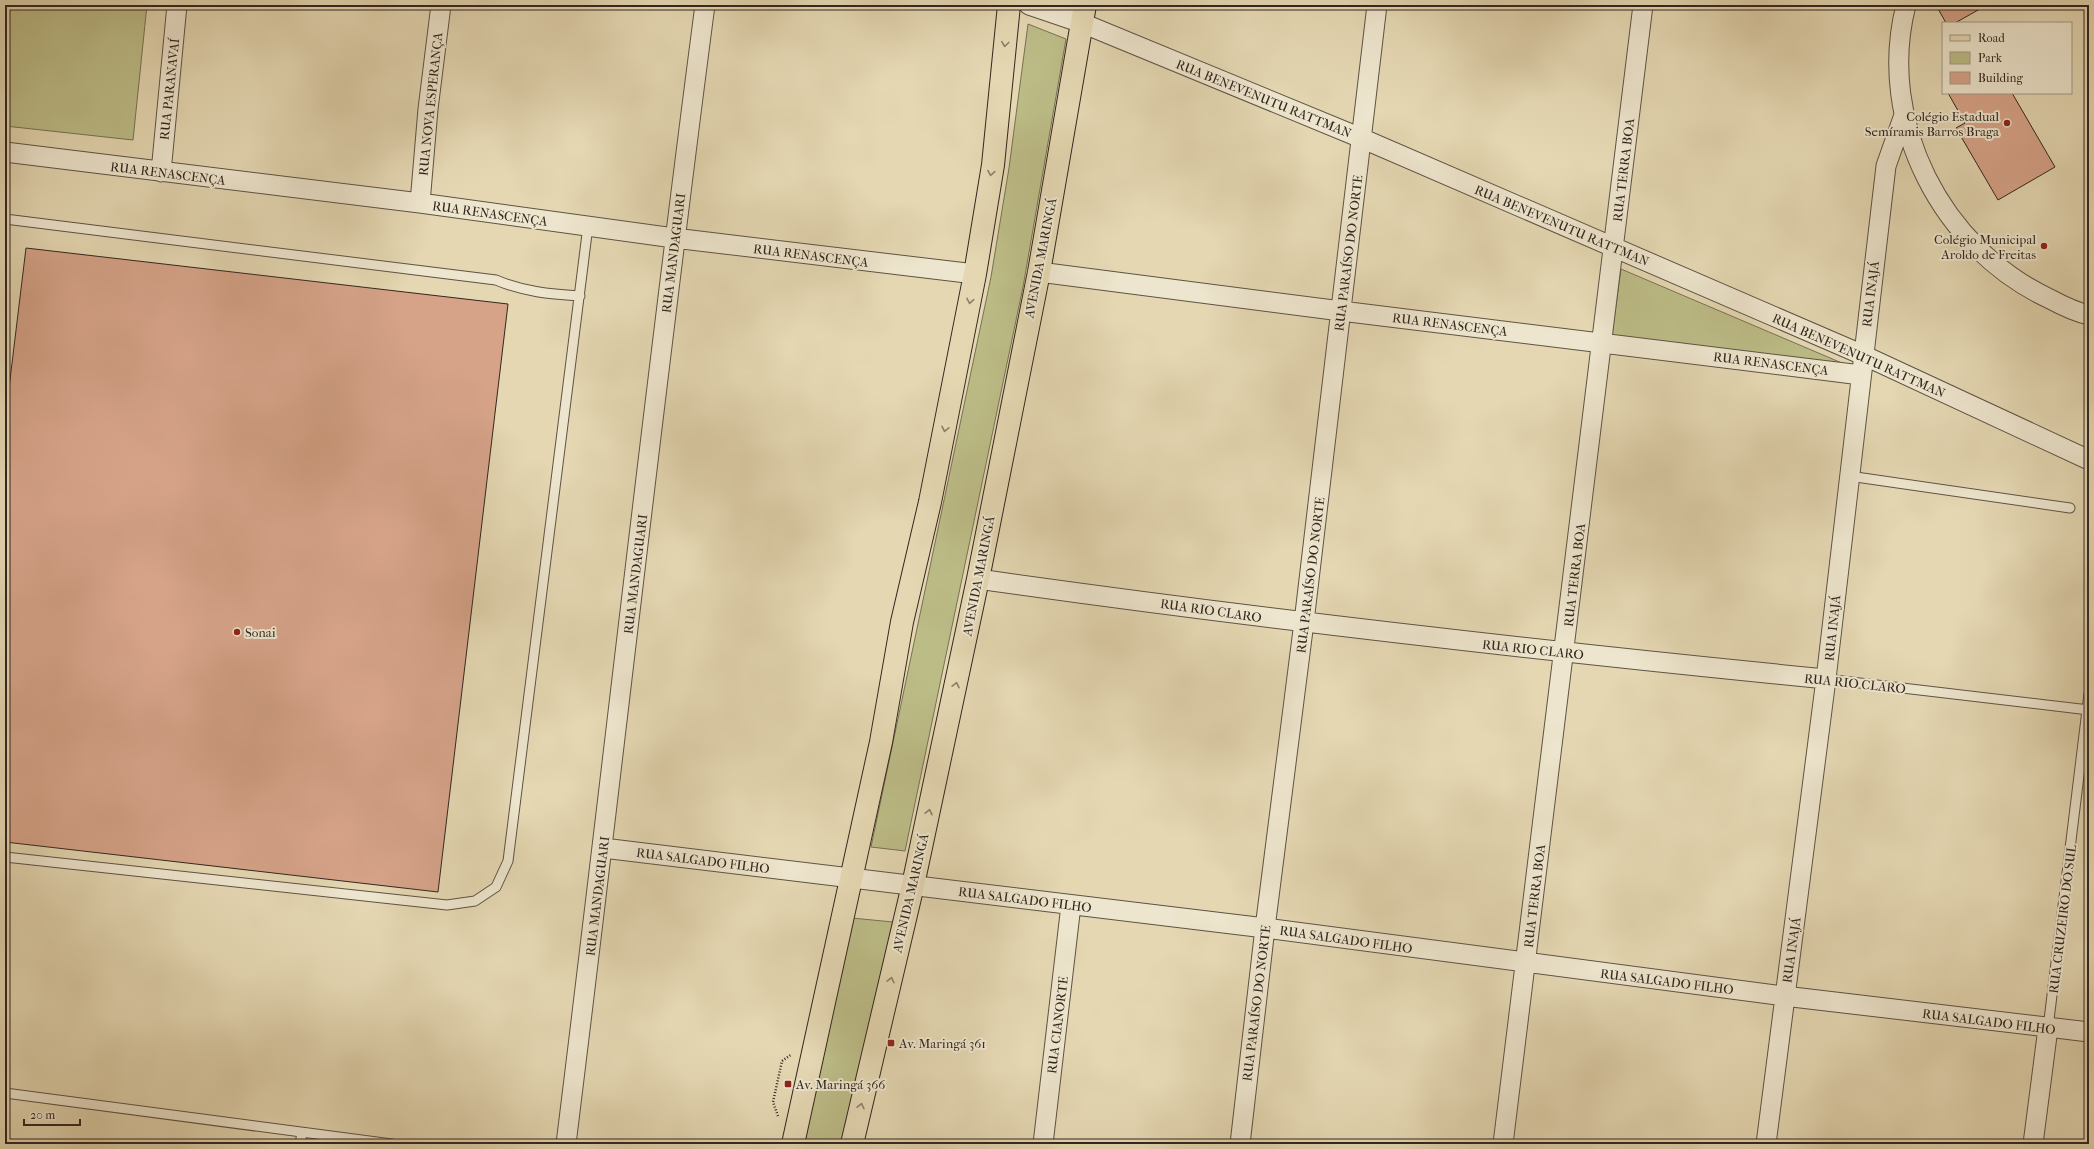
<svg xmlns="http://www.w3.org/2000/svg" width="2094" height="1149" font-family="'IM FELL French Canon',serif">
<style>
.green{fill:#bcbc87;stroke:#777253}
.building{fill:#d6a389;stroke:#32271f}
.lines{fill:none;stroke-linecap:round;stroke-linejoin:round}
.service-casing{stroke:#5e5344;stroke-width:11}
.minor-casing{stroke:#5e5344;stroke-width:21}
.primary-casing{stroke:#32271f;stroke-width:24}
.path{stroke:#32271f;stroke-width:2.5;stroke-dasharray:1 2;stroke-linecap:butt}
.service{stroke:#ede5cd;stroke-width:9}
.minor{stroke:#ede5cd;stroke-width:19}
.primary{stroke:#e4d7b2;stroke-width:22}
.oneway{stroke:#8b7f68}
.poi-dot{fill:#8f2418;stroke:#ede5cd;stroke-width:1.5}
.labels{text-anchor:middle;stroke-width:4;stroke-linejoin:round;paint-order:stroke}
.street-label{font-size:13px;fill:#32271f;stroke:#ede5cd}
.poi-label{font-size:13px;fill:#32271f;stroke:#ede5cd;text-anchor:start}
</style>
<rect width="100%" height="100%" fill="#e4d7b2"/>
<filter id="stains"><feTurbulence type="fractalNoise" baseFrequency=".005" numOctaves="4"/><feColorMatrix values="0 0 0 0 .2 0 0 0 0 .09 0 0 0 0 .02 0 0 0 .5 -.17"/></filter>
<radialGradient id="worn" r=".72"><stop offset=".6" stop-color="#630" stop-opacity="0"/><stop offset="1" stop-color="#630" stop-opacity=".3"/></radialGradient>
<path class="green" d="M5,5h142l-14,135 -128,-14z
M1028,24l38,15 -43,248 -118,564 -34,-4 120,-570 18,-109z
M1621,269l235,100 -245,-28z
M852,918l41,4 -52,222h-38z"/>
<path class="building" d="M1936,5h51l-32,18h-9z
M1948,93h64l43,74 -57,33 -42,-72 9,-5z
M26,248l482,56 -70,588 -433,-50v-421z"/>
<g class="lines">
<defs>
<path id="service" d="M5,219l491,61c28,12 54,14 84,16
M1849,476l221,32
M1826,679l263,31
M5,857l442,48 28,-4 21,-14 12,-26 80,-635
M2048,1028l41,-334
M5,1093l387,51
M300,1144l2,-11"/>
<path id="minor" d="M1029,5l53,18 279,115 502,217 226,105
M1906,5c-30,117 36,244 144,294 13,7 25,13 39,16
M5,152l415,51 254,35 301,36
M161,172l16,-167
M420,203l8,-94 13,-104
M1039,272l302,39 520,64
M978,579c282,40 565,72 848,100
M603,848l662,80 519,68 305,36
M566,1144c47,-379 89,-760 139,-1139
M1043,1144l28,-239
M1240,1144l25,-216 39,-306 73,-617
M1503,1144l140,-1139
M1766,1144l60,-465 60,-513 18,-51
M2033,1144l15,-116"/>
<path id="primary" d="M793,1144l88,-402 21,-120 28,-120 45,-228 18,-109 16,-160
M852,1144l61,-259 65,-306 61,-307 46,-267"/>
</defs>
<use href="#service" class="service-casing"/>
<use href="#minor" class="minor-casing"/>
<use href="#primary" class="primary-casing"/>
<path class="path" d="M778,1116l-5,-14 9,-41 10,-7"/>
<use href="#service" class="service"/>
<use href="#minor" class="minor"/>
<use href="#primary" class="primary"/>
</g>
<defs><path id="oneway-chevron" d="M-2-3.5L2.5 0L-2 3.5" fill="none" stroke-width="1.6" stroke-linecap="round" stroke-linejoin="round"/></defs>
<g class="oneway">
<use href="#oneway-chevron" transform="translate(1005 44) rotate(97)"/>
<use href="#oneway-chevron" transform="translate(991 173) rotate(99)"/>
<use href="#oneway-chevron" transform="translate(970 301) rotate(101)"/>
<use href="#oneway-chevron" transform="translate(945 429) rotate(102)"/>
<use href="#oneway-chevron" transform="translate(956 685) rotate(-78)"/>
<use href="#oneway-chevron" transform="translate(929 812) rotate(-78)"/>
<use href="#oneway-chevron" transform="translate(891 980) rotate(-77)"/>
<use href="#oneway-chevron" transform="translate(861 1106) rotate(-77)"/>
</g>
<g class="poi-dot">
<circle cx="2007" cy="123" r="4"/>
<circle cx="2044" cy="246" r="4"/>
<circle cx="237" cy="632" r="4"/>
<rect x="887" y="1039" width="8" height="8" rx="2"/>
<rect x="784" y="1080" width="8" height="8" rx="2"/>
</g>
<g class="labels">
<g class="street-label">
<text transform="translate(169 89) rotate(-84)" y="5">RUA PARANAVAÍ</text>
<text transform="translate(1264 98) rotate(22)" y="5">RUA BENEVENUTU RATTMAN</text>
<text transform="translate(430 104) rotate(-84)" y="5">RUA NOVA ESPERANÇA</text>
<text transform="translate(1623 170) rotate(-83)" y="5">RUA TERRA BOA</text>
<text transform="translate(168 173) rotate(7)" y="5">RUA RENASCENÇA</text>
<text transform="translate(490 213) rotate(8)" y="5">RUA RENASCENÇA</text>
<text transform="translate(1562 225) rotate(23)" y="5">RUA BENEVENUTU RATTMAN</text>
<text transform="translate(673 253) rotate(-83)" y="5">RUA MANDAGUARI</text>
<text transform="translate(1348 253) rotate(-83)" y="5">RUA PARAÍSO DO NORTE</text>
<text transform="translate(811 255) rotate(7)" y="5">RUA RENASCENÇA</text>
<text transform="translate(1040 258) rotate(-79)" y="5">AVENIDA MARINGÁ</text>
<text transform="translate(1870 294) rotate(-83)" y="5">RUA INAJÁ</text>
<text transform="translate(1450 324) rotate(7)" y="5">RUA RENASCENÇA</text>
<text transform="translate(1859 355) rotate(24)" y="5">RUA BENEVENUTU RATTMAN</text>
<text transform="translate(1771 363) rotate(7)" y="5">RUA RENASCENÇA</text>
<text transform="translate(635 574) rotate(-83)" y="5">RUA MANDAGUARI</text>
<text transform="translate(1310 575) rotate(-83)" y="5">RUA PARAÍSO DO NORTE</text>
<text transform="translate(1574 575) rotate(-83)" y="5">RUA TERRA BOA</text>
<text transform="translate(978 576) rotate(-79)" y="5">AVENIDA MARINGÁ</text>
<text transform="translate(1211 610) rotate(8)" y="5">RUA RIO CLARO</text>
<text transform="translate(1832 628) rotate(-84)" y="5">RUA INAJÁ</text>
<text transform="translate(1533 649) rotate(6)" y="5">RUA RIO CLARO</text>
<text transform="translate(1855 683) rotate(6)" y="5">RUA RIO CLARO</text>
<text transform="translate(703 860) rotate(7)" y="5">RUA SALGADO FILHO</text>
<text transform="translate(910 893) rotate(-77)" y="5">AVENIDA MARINGÁ</text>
<text transform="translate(597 896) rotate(-83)" y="5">RUA MANDAGUARI</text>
<text transform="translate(1534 896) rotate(-83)" y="5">RUA TERRA BOA</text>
<text transform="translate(1025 899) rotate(7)" y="5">RUA SALGADO FILHO</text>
<text transform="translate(2062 919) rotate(-83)" y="5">RUA CRUZEIRO DO SUL</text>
<text transform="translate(1346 939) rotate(8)" y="5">RUA SALGADO FILHO</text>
<text transform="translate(1791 950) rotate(-82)" y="5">RUA INAJÁ</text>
<text transform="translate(1667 981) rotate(7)" y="5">RUA SALGADO FILHO</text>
<text transform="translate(1256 1003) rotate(-83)" y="5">RUA PARAÍSO DO NORTE</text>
<text transform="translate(1989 1021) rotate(7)" y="5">RUA SALGADO FILHO</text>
<text transform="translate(1057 1025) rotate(-83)" y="5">RUA CIANORTE</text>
</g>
<g class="poi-label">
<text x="1999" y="121" text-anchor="end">Colégio Estadual<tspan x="1999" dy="15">Semíramis Barros Braga</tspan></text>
<text x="2036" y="244" text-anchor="end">Colégio Municipal<tspan x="2036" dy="15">Aroldo de Freitas</tspan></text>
<text x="245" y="637">Sonai</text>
<text x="899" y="1048">Av. Maringá 361</text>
<text x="796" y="1089">Av. Maringá 366</text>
</g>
</g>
<rect width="2094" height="1149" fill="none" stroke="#e4d7b2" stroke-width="20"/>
<rect x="6" y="6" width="2082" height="1137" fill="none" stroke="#32271f" stroke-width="2"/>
<rect x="10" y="10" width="2074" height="1129" fill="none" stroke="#32271f"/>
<rect x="1942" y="22" width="130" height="72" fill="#ede5cd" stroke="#a29987"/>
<rect x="1950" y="35" width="20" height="6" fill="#e4d7b2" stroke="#a29987"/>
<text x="1978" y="42" font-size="12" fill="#32271f">Road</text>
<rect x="1950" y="52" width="20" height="12" fill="#bcbc87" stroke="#a29987"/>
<text x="1978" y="62" font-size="12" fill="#32271f">Park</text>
<rect x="1950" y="72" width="20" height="12" fill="#d6a389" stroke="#a29987"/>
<text x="1978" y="82" font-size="12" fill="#32271f">Building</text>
<path d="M24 1119v6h56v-6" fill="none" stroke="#32271f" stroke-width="2"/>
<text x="30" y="1119" font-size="12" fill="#32271f" stroke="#ede5cd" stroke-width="3" paint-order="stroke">20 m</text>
<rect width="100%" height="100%" filter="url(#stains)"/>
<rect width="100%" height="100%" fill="url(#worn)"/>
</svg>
